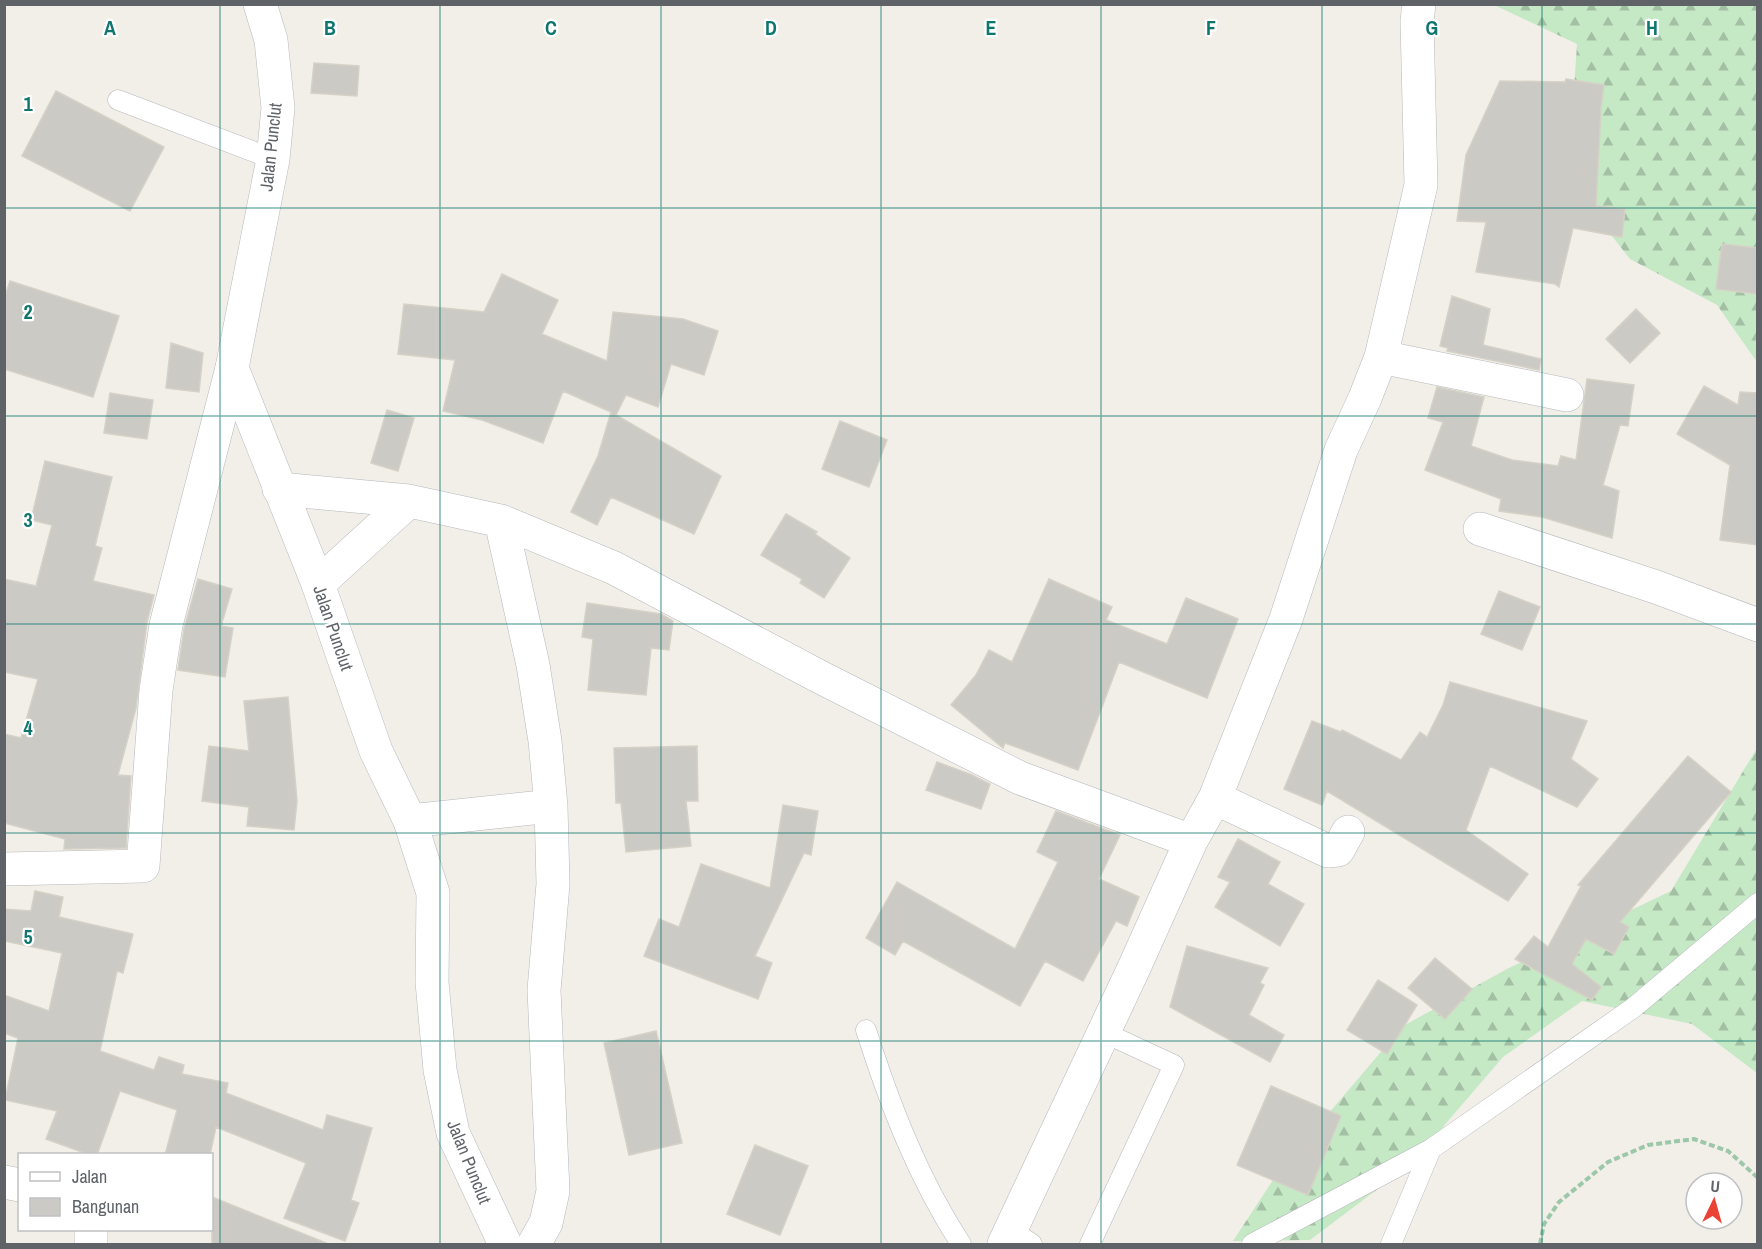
<svg xmlns="http://www.w3.org/2000/svg" width="1762" height="1249" font-family="'Archivo Narrow',sans-serif">
<style>
.forest{fill:url(#forest-firs)}
.building{fill:#cccac5;stroke:#d6d1c6;stroke-width:1.5}
.lines{fill:none;stroke-linecap:round;stroke-linejoin:round}
.lane-casing{stroke:#b5b8bc;stroke-width:21}
.street-casing{stroke:#b5b8bc;stroke-width:34}
.secondary-casing{stroke:#b6babf;stroke-width:34}
.path{stroke:#9cc7a9;stroke-width:4;stroke-dasharray:6 3;stroke-linecap:butt}
.lane{stroke:#fff;stroke-width:20}
.street{stroke:#fff;stroke-width:33}
.secondary{stroke:#fff;stroke-width:33}
.grid{fill:none;stroke:#0f766e;stroke-width:1.5;stroke-opacity:0.55}
.labels{text-anchor:middle;stroke-width:4.5;stroke-linejoin:round;paint-order:stroke}
.street-label{font-size:18px;fill:#5f6368;stroke:#fff}
.grid-label{font-size:20px;text-anchor:middle;font-weight:bold;fill:#0f766e;stroke:#fff;stroke-width:4.5;stroke-linejoin:round;paint-order:stroke}
</style>
<defs>
<pattern id="forest-firs" width="22" height="20" patternUnits="userSpaceOnUse" patternTransform="scale(1.5)"><rect width="22" height="20" fill="#c5e8c5"/><path d="M5 1l3.5 6h-7zM16 11l3.5 6h-7z" fill="#a3c0a4"/></pattern>
</defs>
<rect width="100%" height="100%" fill="#f1efe8"/>
<path class="forest" d="M1494,5h263v357l-40,-57 -87,-46 -62,-79 9,-136z
M1757,748v325l-65,-49 -110,-23 -79,56 -92,107 -101,76 -77,1 44,-67 126,-148 104,-57 164,-78z"/>
<path class="building" d="M314,63l45,3 -2,30 -46,-3z
M1566,79l38,6 -3,23 -5,98 29,3 -3,28 -49,-9 -14,59 -4,-3 -79,-12 10,-50 -29,-1 9,-66 34,-74 65,1z
M56,91l108,56 -34,64 -108,-55z
M1722,244l36,4v46l-42,-5z
M502,274l56,26 -16,34 65,27 6,-49 70,7 35,12 -14,44 -33,-11 -13,43 -32,-12 -10,20 105,61 -27,58 -83,-37 -14,28 -26,-13 27,-56 13,-44 -48,-21 -20,52 -61,-23 -39,-9 12,-51 -57,-6 6,-50 80,8z
M10,281l109,35 -26,81 -89,-28v-70z
M1452,296l38,13 -7,36 58,14 -2,11 -92,-19 1,-3 -8,-2z
M1636,309l24,24 -30,30 -24,-24z
M171,343l32,10 -4,39 -33,-4z
M1587,379l47,6 -6,41 -8,-1 -17,60 16,6 -7,47 -70,-21 -43,-6 2,-12 -76,-29 18,-48 -15,-4 9,-31 47,10 -13,49 41,14 46,6 3,-10 15,4z
M1704,386l34,19 2,-13 18,1v152l-38,-5 10,-75 -53,-31z
M110,393l43,7 -6,39 -43,-6z
M387,410l27,8 -16,53 -27,-8z
M840,421l47,19 -18,47 -47,-18z
M45,461l67,16 -17,69 7,2 -9,33 61,14 -7,27 -11,86 -18,67 13,1 -5,72 -62,1 1,-10 -61,-16v-89l17,4 17,-59 -34,-7v-93l32,7 16,-61 -21,-5z
M786,514l31,18 -2,2 35,24 -26,40 -24,-15 2,-4 -41,-24z
M198,579l34,10 -11,37 12,2 -8,49 -47,-7 6,-41z
M1049,579l63,28 -6,13 61,24 19,-46 52,21 -31,79 -88,-36 -41,108 -73,-27 -2,5 -52,-43 25,-30 13,-25 23,12z
M1499,591l41,16 -18,43 -41,-16z
M587,603l74,11 12,7 -4,29 -18,-2 -5,47 -58,-5 5,-51 -11,-2z
M1450,682l137,39 -16,38 27,20 -21,28 -87,-41 -24,64 62,44 -20,27 -181,-110 -5,14 -38,-16 28,-68 29,11 1,-2 59,30 19,-28 7,5 16,-32z
M288,697l9,104 -3,29 -47,-4 2,-19 -47,-6 7,-55 40,5 -5,-50z
M697,746l1,55h-12l5,45 -65,6 -5,-49h-5l-2,-55z
M1688,756l43,36 -111,130 9,5 -15,27 -28,-15 -14,25 29,23 -9,13 -77,-41 19,-23 14,11 33,-61 -3,-1z
M937,762l35,13 18,9 -9,25 -55,-19z
M783,805l35,6 -7,44 -7,-2 -49,103 17,7 -14,36 -114,-43 15,-37 20,8 22,-63 69,24z
M1056,811l64,24 -21,44 40,18 -12,29 -11,-5 -33,60 -38,-20 -25,45 -117,-65 -8,14 -29,-17 31,-56 118,67 43,-87 -21,-10z
M1238,839l42,23 -12,22 36,20 -24,42 -65,-39 15,-25 -12,-5z
M35,891l28,6 -4,20 74,17 -10,39 -6,-2 -17,80 54,19 5,-13 25,8 -2,9 46,9 -2,10 97,37 4,-15 45,13 -21,72 8,3 -14,38 -61,-23 22,-55 -90,-36 -6,28h-45l12,-45 -57,-19 -23,64h-7l-44,-16 11,-28 -52,-11 13,-62 -14,-5v-38l45,16 13,-58 -58,-12v-32l27,2z
M1187,946l81,22 -8,15 4,2 -15,30 35,20 -14,27 -100,-55z
M1435,958l37,31 -27,30 -37,-31z
M1378,980l39,25 -30,49 -40,-24z
M656,1031l26,112 -53,12 -25,-112z
M1271,1086l70,30 -33,79 -71,-30z
M755,1145l53,21 -28,69 -53,-21z
M212,1197l114,46 -1,2h-113z"/>
<g class="lines">
<defs>
<path id="lane" d="M118,100l155,59
M866,1030c24,75 52,148 95,214
M1011,1230l21,14
M1090,1244l84,-179 -71,-33
M1252,1244l179,-95 202,-141 125,-105
M1391,1244l40,-95"/>
<path id="street" d="M1381,357l186,38
M279,489l130,12 92,20 113,47 208,110 198,100 171,63
M501,521l32,144 12,76 6,65 2,78 -9,106 9,201 -7,32 -12,21
M1480,529l176,58 102,38
M318,584l91,-83
M1215,798l113,53 10,-1 10,-18
M410,821l141,-15
M4,869l139,-3 13,-176 10,-65 66,-257
M4,1182l16,3
M91,1244v-14
M1004,1244l129,-274 58,-129 24,-43 71,-179 55,-169 24,-52 16,-41 40,-172 -4,-164 2,-17"/>
<path id="secondary" d="M260,4l11,36 7,68 -5,51 -41,209 86,216 58,167 34,70 23,72 -1,89 8,88 13,63 52,111"/>
</defs>
<use href="#lane" class="lane-casing"/>
<use href="#street" class="street-casing"/>
<use href="#secondary" class="secondary-casing"/>
<path class="path" d="M1540,1244l4,-20 15,-22 49,-40 40,-17 46,-6 34,12 30,27"/>
<use href="#lane" class="lane"/>
<use href="#street" class="street"/>
<use href="#secondary" class="secondary"/>
</g>
<path class="grid" d="M220,4v1240M440,4v1240M661,4v1240M881,4v1240M1101,4v1240M1322,4v1240M1542,4v1240M4,208h1754M4,416h1754M4,624h1754M4,833h1754M4,1041h1754"/>
<g class="labels">
<g class="street-label">
<text transform="translate(271 147) rotate(-84)" y="6">Jalan Punclut</text>
<text transform="translate(333 628) rotate(71)" y="6">Jalan Punclut</text>
<text transform="translate(469 1162) rotate(68)" y="6">Jalan Punclut</text>
</g>
</g>
<g class="grid-label">
<text x="110" y="35">A</text>
<text x="330" y="35">B</text>
<text x="551" y="35">C</text>
<text x="771" y="35">D</text>
<text x="991" y="35">E</text>
<text x="1211" y="35">F</text>
<text x="1432" y="35">G</text>
<text x="1652" y="35">H</text>
<text x="28" y="111">1</text>
<text x="28" y="319">2</text>
<text x="28" y="527">3</text>
<text x="28" y="735">4</text>
<text x="28" y="944">5</text>
</g>
<rect width="1762" height="1249" fill="none" stroke="#5f6368" stroke-width="12"/>
<rect x="18" y="1153" width="195" height="78" fill="#ffffff" stroke="#bfc1c3" stroke-width="1.5"/>
<rect x="30" y="1172" width="30" height="9" fill="#ffffff" stroke="#bfc1c3" stroke-width="1.5"/>
<text x="72" y="1183" font-size="18" fill="#5f6368">Jalan</text>
<rect x="30" y="1198" width="30" height="18" fill="#cccac5" stroke="#bfc1c3" stroke-width="1.5"/>
<text x="72" y="1213" font-size="18" fill="#5f6368">Bangunan</text>
<g transform="translate(1714 1201) rotate(5)"><circle r="28" fill="#ffffff" stroke="#bfc1c3" stroke-width="1.5"/>
<path d="M0-4.5L10 22L0 15L-10 22Z" fill="#ea4335"/>
<text y="-9" font-size="16" font-weight="bold" text-anchor="middle" fill="#5f6368">U</text>
</g>
</svg>
